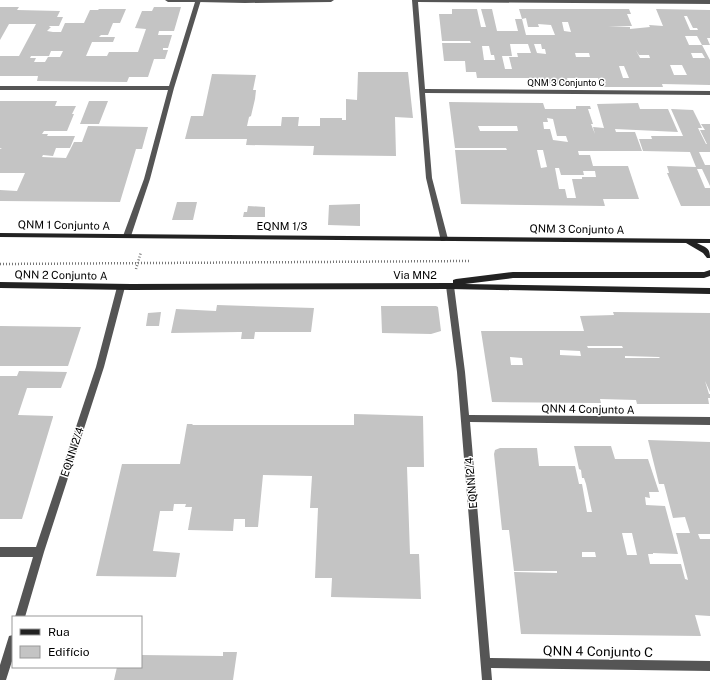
<svg xmlns="http://www.w3.org/2000/svg" width="710" height="680" font-family="'Public Sans',sans-serif">
<style>
.building{fill:#c4c4c4;fill-rule:evenodd}
.lines{fill:none;stroke-linecap:round;stroke-linejoin:round}
.path{stroke:#777;stroke-width:2.5;stroke-dasharray:1 2;stroke-linecap:butt}
.service{fill:#555;fill-rule:evenodd}
.minor{fill:#555;fill-rule:evenodd}
.secondary{fill:#222;fill-rule:evenodd}
.labels{text-anchor:middle;stroke-width:3;stroke-linejoin:round;paint-order:stroke}
.far-street-label{font-size:9px;fill:#000;stroke:#fff}
.street-label{font-size:11px;fill:#000;stroke:#fff}
.near-street-label{font-size:13px;fill:#000;stroke:#fff}
</style>
<rect width="100%" height="100%" fill="#fff"/>
<path class="building" d="M0,7h19l-2,3 43,1 -3,6h6l-4,9h-9l-1,1h2l-4,4 6,1h8l4,-9h19l6,-13h8l1,-1h27l-6,14h-7l-5,12h-7l-2,2h16l-2,5h-21l-6,14h21l2,-4h29l8,-23 -11,-1 7,-17h10l2,-4h27l-7,24h-15l-1,4h14l-4,13h-5v2h5l-3,9h-11l-6,18h-19l-2,5 -90,-1 1,-5h-38v-20h19l17,-32h-27l-9,16zM51,51h12l-3,6h-12l-3,5h-11l2,-4h-6l1,-2h18z
M452,9h25l4,18h5l-5,-18h11l5,22h21l-3,-12h7l-3,-10h110l2,5h-4l5,12h-24l22,1v2l20,-2 -1,-2 14,1 -7,-17 54,1v28h-3l3,7h-8l8,15v25l-48,-1 1,3h-63l-2,-9h-31l2,6 -30,-1 -2,-5h-60l-1,-6h-10l-1,-11h-21l-2,-18h29l-1,-2h-28l-3,-27h13zM684,16h3l6,12h4l1,2h-8zM526,18l2,9h11l-1,-3 13,1 4,10h-29l-4,-16zM562,22h6l3,10 -7,-1zM685,36h12l5,9h-13zM510,44h18l3,9h-14l1,4h-9l3,12h-7l-3,-13h10zM534,44h7l1,5h3l1,5 -9,-1zM482,46h7l2,9h3l1,5h-11zM636,50l3,5h10l1,3h-10zM575,53h14l1,4h-14zM691,53h11l3,5h-12zM670,65h12l5,10h-13zM619,66h5l5,12h-6z
M358,72h50l5,46 -18,-1 1,39 -83,-1 1,-9 -68,-1 1,-6h-62l6,-23h12l9,-42 44,1 -3,15h3l-1,9 -4,17 -2,1 -2,9h34l1,-9h17l-1,9h22v-8h22v2h4v-21l11,1z
M0,101h57l-2,5h21l-4,8h2l-7,17h-23l-2,3h6l-1,2h28l-5,12h-14l-3,8 -10,-1 -1,2 24,1 8,-16h8l6,-16 60,1 -6,22h-6l-16,53 -120,-1v-11l17,1 8,-18h-25v-24l2,-1h-2z
M89,101h19l-9,23h-19z
M449,102l94,1 2,6h31v-3h14l1,3h-3l5,15h-2l4,10 -2,-7 11,1 -7,-24 41,-1 2,6h28l10,23 -63,-3 1,3h19l7,19h-64l1,4h11l3,11h35l11,33h-36l2,7 -144,-2 -6,-54h52l-1,-2h-51zM547,118l6,1 4,17h9l2,6 -15,-2 -3,-11h-6l-1,-7h5zM478,126h39l1,5h-38zM537,150h6l4,17 -6,1zM555,168h4l2,7h23l-1,-4h12l1,6h-14v2h-10l4,19h-9l-2,-9h-6z
M671,109l22,1 9,18h-4l8,16h1l-7,-14h5l-4,-6h9v28h-11l6,13h5v21l-8,-17h-5l8,19h5v18h-29l-14,-33h2l-2,-7 29,1 -6,-15 -47,-1 -4,-12h13l-1,-3h32z
M177,202h20l-4,18h-21z
M360,204v22l-32,-1 1,-20z
M248,206l17,1v10h-22l1,-5h3z
M217,305l97,3 -3,24h-56l-1,7h-13l1,-7h-3l-68,1 5,-24 40,2z
M381,306h55l2,1 3,24 -10,3 -49,-1z
M161,312l-2,14h-13l2,-13z
M613,312l97,1v79l-5,-11 4,13h1v4h-2l1,6h-72l-1,-4 -36,-1 1,4 -109,-1 -11,-71h103l-4,-15 34,-1zM587,346h35l1,2h-35zM560,350l20,1 1,5 -21,-1zM625,356l34,1 1,1h-35zM510,357l12,1 1,7h-12z
M0,326l80,1h1l-13,39h-68z
M19,371l48,1 -6,16h-34l-9,27 35,1v1l-31,102h-22v-143h17z
M354,414l69,2 1,51h-17l3,87h9l2,45 -90,-2 1,-19h-17l3,-70h-8l2,-32 -49,-1 -5,52h-13v-8h-11l-1,12 -45,-1 4,-23h-7l1,-3h-12l-1,7h-13l-7,40 27,2 -4,24 -80,-1 26,-112h58l7,-40h6l-1,1h162z
M648,440l62,2v92h-12l2,5h10v77l-15,-1 6,21 -180,-2 -7,-62 43,1v-2h-43l-5,-41h-7l-8,-76 1,-4 5,-2h37l2,18h36l4,18h3l5,28h5l-6,-28 -2,-6h-2l-1,-8 -2,-1 -5,-23h37l4,13h33l11,33h-10l1,6 -5,-1 1,8 19,1 13,48 -25,-1v1h-5l2,10h31l4,15 3,1 -12,-47h14l-5,-16 -12,1 -9,-34h-5zM622,533h10l5,22h-10zM582,552h13l1,5h-14z
M223,652h14l-4,28h-119l3,-13h24v-12l82,1z"/>
<g class="lines">
<path class="path" d="M0,264l469,-3
M136,269l5,-17"/>
<path class="service" d="M195,0h139l-3,2 -86,1 -47,-1z"/>
<path class="minor" d="M165,0h36l-27,88 -24,91 -19,57 -4,2 -4,-2 21,-57 24,-89h-168v-4h169l26,-84h-27z
M412,0h298v4l-292,-2 7,87 285,2v4l-285,-2 7,85 16,61 -4,2h-3l-15,-63z
M450,283l4,3 11,86 4,43 241,2v8l-240,-3 20,236 220,3v10l-219,-3 1,12h-10l-25,-308 -11,-86z
M121,284l4,3 -21,80 -60,185 -19,65h-10l18,-60h-33v-10h36l60,-180 21,-80z
M13,635v23l-7,22h-6v-15l9,-29z"/>
<path class="secondary" d="M0,233l710,6v4h-13c9,5 13,4 13,15h-3l-4,-5 -17,-10 -686,-6z
M710,270v6l-6,2h-191l-48,6 245,4v6l-260,-5 -319,1 -131,-2v-6l131,2 322,-1v-3l3,-1 57,-7h191z"/>
</g>
<g class="labels">
<g class="far-street-label">
<text x="566" y="86">QNM 3 Conjunto C</text>
</g>
<g class="street-label">
<text transform="translate(64 225) rotate(1)" y="4">QNM 1 Conjunto A</text>
<text x="282" y="230">EQNM 1/3</text>
<text transform="translate(577 229) rotate(1)" y="4">QNM 3 Conjunto A</text>
<text transform="translate(61 275) rotate(1)" y="4">QNN 2 Conjunto A</text>
<text x="415" y="279">Via MN2</text>
<text transform="translate(588 409) rotate(1)" y="4">QNN 4 Conjunto A</text>
<text transform="translate(72 452) rotate(-72)" y="4">EQNN 2/4</text>
<text transform="translate(471 483) rotate(-95)" y="4">EQNN 2/4</text>
</g>
<g class="near-street-label">
<text transform="translate(598 651) rotate(1)" y="5">QNN 4 Conjunto C</text>
</g>
</g>
<rect x="12" y="616" width="130" height="52" fill="#ffffff" stroke="#999999"/>
<rect x="20" y="629" width="20" height="6" fill="#222222" stroke="#999999"/>
<text x="48" y="636" font-size="12" fill="#000000">Rua</text>
<rect x="20" y="646" width="20" height="12" fill="#c4c4c4" stroke="#999999"/>
<text x="48" y="656" font-size="12" fill="#000000">Edifício</text>
</svg>
